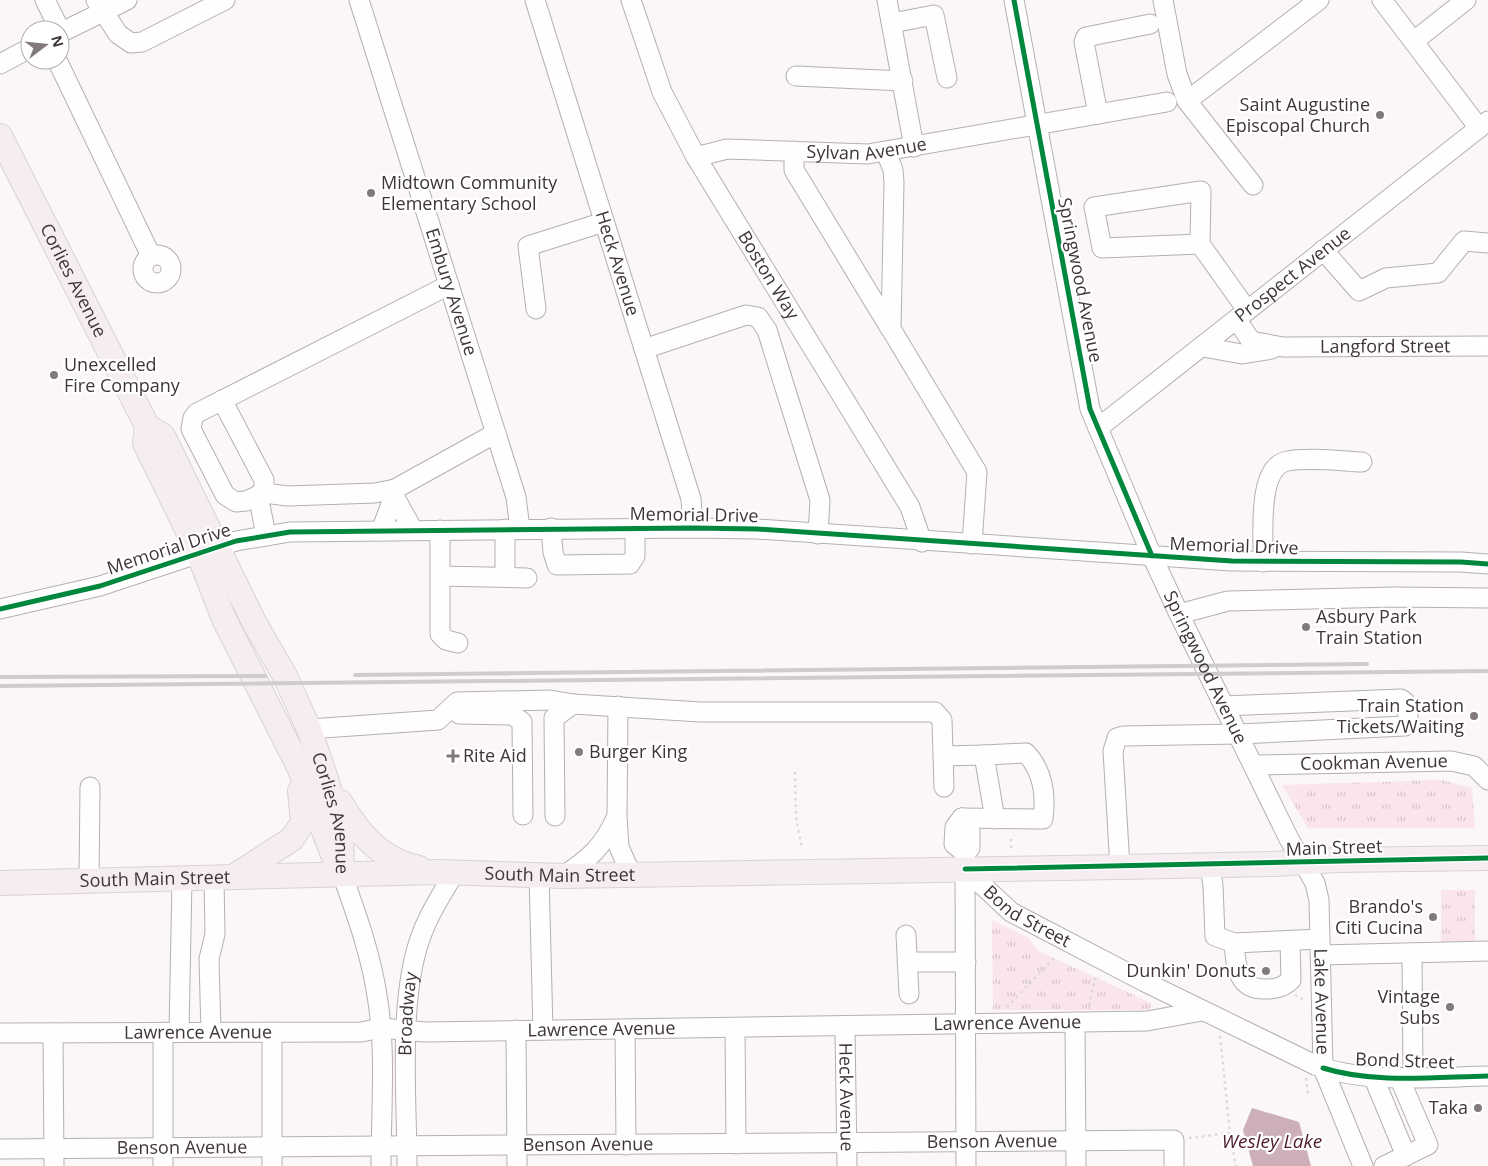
<svg xmlns="http://www.w3.org/2000/svg" width="1488" height="1166" font-family="'Open Sans',sans-serif">
<style>
.grass{fill:url(#grass-tufts)}
.water{fill:#cdafb8}
.lines{fill:none;stroke-linecap:round;stroke-linejoin:round}
.minor-casing{stroke:#b6afb1;stroke-width:21}
.major-casing{stroke:#d7d3d4;stroke-width:26}
.path{stroke:#dad8d8;stroke-width:2.5;stroke-dasharray:2.5 4;stroke-linecap:butt}
.minor{stroke:#fefefe;stroke-width:19}
.major{stroke:#f5edef;stroke-width:24}
.rail{stroke:#cfcccd;stroke-width:4}
.cycleway-casing{stroke:#fff;stroke-width:8}
.cycleway{stroke:#00873e;stroke-width:5}
.poi-dot{fill:#81797b;stroke:#fff;stroke-width:2}
.labels{text-anchor:middle;stroke-width:4.5;stroke-linejoin:round;paint-order:stroke}
.poi-label{font-size:18px;fill:#3f3538;stroke:#fff;text-anchor:end}
.street-label{font-size:18px;fill:#3f3538;stroke:#fff}
.water-label{font-size:19px;font-style:italic;fill:#4f1b30;stroke:#fff}
</style>
<defs>
<pattern id="grass-tufts" width="24" height="20" patternUnits="userSpaceOnUse" patternTransform="scale(1.25)"><rect width="24" height="20" fill="#fae5eb"/><path d="M3 7l-1-3M5 7V3M7 7l1-3M15 17l-1-3M17 17v-4M19 17l1-3" fill="none" stroke="#d7c5ca"/></pattern>
</defs>
<rect width="100%" height="100%" fill="#fbf6f7"/>
<path class="grass" d="M1441,780l31,8 3,40h-167l-26,-43z
M1441,890h34v55h-34z
M992,920l37,18 9,13 113,52v4l-3,3h-155z"/>
<path class="water" d="M1252,1108l47,14 12,44h-58l-10,-36z"/>
<g class="lines">
<defs>
<g id="minor">
<path d="M45,0l15,30"/>
<path d="M96,0l22,34 13,9 11,-1 83,-42"/>
<path id="s1" d="M359,0l157,497 4,32"/>
<path id="s2" d="M535,0l156,499 2,29"/>
<path id="s3" d="M631,0l31,92 34,65 214,350 12,35"/>
<path d="M887,0l27,147"/>
<path id="s4" d="M1014,0l76,409 62,147 27,58 110,225 26,44 4,17 4,168 40,98"/>
<path d="M1163,0l14,74 10,27 66,84"/>
<path d="M1382,0l97,128"/>
<path d="M892,23l42,-8 13,63"/>
<path d="M60,33l67,-33"/>
<path d="M1414,41l52,-41"/>
<path d="M57,60l94,196"/>
<path d="M0,64l30,-16"/>
<path d="M796,76l107,5"/>
<path d="M1187,101l132,-101"/>
<path d="M1098,114l-14,-72 2,-5 64,-13"/>
<path d="M794,151v19l96,158"/>
<path d="M886,152l7,18 1,12 -3,147 86,143 -5,72"/>
<path id="s5" d="M696,157l31,-8 141,5 299,-52"/>
<path d="M1200,244l1,-53 -107,16 8,41 98,-4 47,66"/>
<path d="M1323,250l36,41 27,-13 52,-5 26,-32 24,2"/>
<circle cx="157" cy="269" r="14"/>
<path d="M449,285l-252,128 -4,5 -2,11 34,66 11,7 10,-1 18,-8 24,3 87,-3 20,-4 101,-56"/>
<path d="M536,309l-8,-63 76,-24"/>
<path id="s6" d="M1237,320l14,21 32,6 205,-1"/>
<path d="M1203,347l39,7 30,-5"/>
<path d="M644,349l102,-34 12,2 9,13 53,170 -2,34"/>
<path d="M222,400l42,80v13"/>
<path id="s7" d="M1098,428l390,-307"/>
<path d="M258,495l8,40"/>
<path d="M394,496l19,34"/>
<path d="M551,528l2,24 4,13 73,-1 5,-8v-28"/>
<path d="M440,530v104l6,6 12,3"/>
<path d="M381,531l13,-35 1,-7"/>
<path d="M1263,562c1,-25 -7,-96 25,-101 20,-4 53,0 74,1"/>
<path d="M440,576l87,2"/>
<path d="M505,576v-47"/>
<path d="M0,609l100,-23 136,-45 54,-9 403,-4 64,1 475,32 229,1 27,2"/>
<path d="M1179,614l49,-13 166,-4 94,1"/>
<path d="M618,706l-1,111 2,30 12,27"/>
<path d="M459,714l54,1 9,7 1,93"/>
<path d="M309,729l129,-9 19,-18 93,-2 23,4 127,8h235l7,8 2,67"/>
<path d="M943,756l41,-1"/>
<path id="s8" d="M1254,765l197,-4 23,5 14,14"/>
<path d="M555,816l-1,-98 19,-14"/>
<path d="M962,818l8,12v18l-5,5v16l1,297"/>
<path d="M962,818l81,1c3,-23 0,-48 -17,-66l-42,2 11,64"/>
<path d="M962,818l-7,9 -1,17 11,9"/>
<path d="M1210,865l3,21 2,50 19,7 86,-4"/>
<path d="M1120,867l-7,-116 4,-13 6,-2 116,-2 166,-8 4,-4 -4,-20 -4,-3 -177,7"/>
<path id="s9" d="M965,869l46,43 134,70 170,83c50,19 120,12 173,11"/>
<path d="M342,874c15,42 30,83 36,128 8,51 3,112 3,164"/>
<path d="M539,875l4,155"/>
<path d="M563,876c26,-17 40,-29 53,-58"/>
<path d="M89,881l1,-94"/>
<path d="M906,935l3,59"/>
<path d="M1234,943c2,23 3,47 32,46 11,0 17,-2 25,-9l-1,-39"/>
<path d="M1412,953l1,124"/>
<path d="M1320,955l168,-4"/>
<path d="M907,962h59"/>
<path d="M1075,1022l1,144"/>
<path id="s10" d="M845,1027l2,139"/>
<path d="M735,1028l1,116"/>
<path d="M625,1029l1,116"/>
<path d="M516,1030l1,136"/>
<path d="M163,1032v134"/>
<path d="M179,1032l3,-153"/>
<path d="M211,1032l-2,-73 6,-25 -1,-55"/>
<path id="s11" d="M0,1033l361,-1 20,-4 44,4 722,-11 55,-10"/>
<path d="M53,1033l1,133"/>
<path d="M1373,1076l33,80"/>
<path id="s12" d="M0,1149l1174,-9v26"/>
<path d="M272,1166v-134"/>
<path id="s13" d="M407,1166c0,-66 -9,-165 13,-227 8,-24 22,-45 35,-67"/>
<path d="M1384,1166l44,-21 -29,-68"/>
</g>
<g id="major">
<path id="s14" d="M0,136l147,290 16,10 92,188 30,52 24,53 18,53 14,50 1,42"/>
<path d="M147,426l-2,17 53,109 26,67 75,148 38,98"/>
<path d="M340,802c19,32 41,58 79,66"/>
<path d="M233,877l59,-38 11,-17 -3,-31"/>
<path id="s15" d="M0,883l437,-11 126,4 557,-9 155,-3 61,-4 152,-2"/>
</g>
</defs>
<use href="#minor" class="minor-casing"/>
<use href="#major" class="major-casing"/>
<path class="path" d="M795,772l1,45 6,33
M1011,848v-13
M1295,995l11,6
M1089,1005l7,-30
M1007,1007l49,-51
M1220,1036l10,97 6,33
M1306,1078l2,17
M1189,1138l41,-5"/>
<use href="#minor" class="minor"/>
<use href="#major" class="major"/>
<path class="rail" d="M355,675l1012,-11
M0,677l265,-1
M0,686l1488,-15"/>
<defs>
<path id="cycleway" d="M1014,0l76,409 62,147
M0,609l100,-23 136,-45 54,-9 403,-4 64,1 475,32 229,1 27,2
M965,869l523,-11
M1323,1068c51,16 112,9 165,8"/>
</defs>
<use href="#cycleway" class="cycleway-casing"/>
<use href="#cycleway" class="cycleway"/>
</g>
<g class="poi-dot">
<circle cx="1380" cy="115" r="5"/>
<circle cx="371" cy="193" r="5"/>
<circle cx="54" cy="375" r="5"/>
<circle cx="1306" cy="627" r="5"/>
<circle cx="1474" cy="716" r="5"/>
<circle cx="579" cy="752" r="5"/>
<path d="M450.5 748.5h5v5h5v5h-5v5h-5v-5h-5v-5h5z"/>
<circle cx="1433" cy="917" r="5"/>
<circle cx="1266" cy="971" r="5"/>
<circle cx="1450" cy="1007" r="5"/>
<circle cx="1478" cy="1108" r="5"/>
</g>
<g class="labels">
<g class="poi-label">
<text x="1370" y="111">Saint Augustine<tspan x="1370" dy="21">Episcopal Church</tspan></text>
<text x="381" y="189" text-anchor="start">Midtown Community<tspan x="381" dy="21">Elementary School</tspan></text>
<text x="64" y="371" text-anchor="start">Unexcelled<tspan x="64" dy="21">Fire Company</tspan></text>
<text x="1316" y="623" text-anchor="start">Asbury Park<tspan x="1316" dy="21">Train Station</tspan></text>
<text x="1464" y="712">Train Station<tspan x="1464" dy="21">Tickets/Waiting</tspan></text>
<text x="589" y="758" text-anchor="start">Burger King</text>
<text x="463" y="762" text-anchor="start">Rite Aid</text>
<text x="1423" y="913">Brando's<tspan x="1423" dy="21">Citi Cucina</tspan></text>
<text x="1256" y="977">Dunkin' Donuts</text>
<text x="1440" y="1003">Vintage<tspan x="1440" dy="21">Subs</tspan></text>
<text x="1468" y="1114">Taka</text>
</g>
<g class="street-label">
<text dy="6" stroke="none"><textPath href="#s5" startOffset="172">Sylvan Avenue</textPath></text>
<text dy="6" stroke="none"><textPath href="#s2" startOffset="276">Heck Avenue</textPath></text>
<text dy="6" stroke="none"><textPath href="#s3" startOffset="309">Boston Way</textPath></text>
<text dy="6" stroke="none"><textPath href="#s7" startOffset="248">Prospect Avenue</textPath></text>
<text transform="translate(1080 280) rotate(79)" y="6">Springwood Avenue</text>
<text dy="6" stroke="none"><textPath href="#s14" startOffset="162">Corlies Avenue</textPath></text>
<text dy="6" stroke="none"><textPath href="#s1" startOffset="306">Embury Avenue</textPath></text>
<text dy="6" stroke="none"><textPath href="#s6" startOffset="160">Langford Street</textPath></text>
<text transform="translate(694 515) rotate(1)" y="6">Memorial Drive</text>
<text transform="translate(1234 546) rotate(2)" y="6">Memorial Drive</text>
<text transform="translate(169 549) rotate(-18)" y="6">Memorial Drive</text>
<text dy="6" stroke="none"><textPath href="#s4" startOffset="699">Springwood Avenue</textPath></text>
<text dy="6" stroke="none"><textPath href="#s8" startOffset="120">Cookman Avenue</textPath></text>
<text dy="6" stroke="none"><textPath href="#s14" startOffset="759">Corlies Avenue</textPath></text>
<text transform="translate(1334 848) rotate(-2)" y="6">Main Street</text>
<text dy="6" stroke="none"><textPath href="#s15" startOffset="560">South Main Street</textPath></text>
<text dy="6" stroke="none"><textPath href="#s15" startOffset="155">South Main Street</textPath></text>
<text dy="6" stroke="none"><textPath href="#s9" startOffset="79">Bond Street</textPath></text>
<text dy="6" stroke="none"><textPath href="#s4" startOffset="1060">Lake Avenue</textPath></text>
<text dy="6" stroke="none"><textPath href="#s13" startOffset="152">Broadway</textPath></text>
<text dy="6" stroke="none"><textPath href="#s11" startOffset="1008">Lawrence Avenue</textPath></text>
<text dy="6" stroke="none"><textPath href="#s11" startOffset="602">Lawrence Avenue</textPath></text>
<text dy="6" stroke="none"><textPath href="#s11" startOffset="198">Lawrence Avenue</textPath></text>
<text transform="translate(1405 1061) rotate(2)" y="6">Bond Street</text>
<text dy="6" stroke="none"><textPath href="#s10" startOffset="70">Heck Avenue</textPath></text>
<text dy="6" stroke="none"><textPath href="#s12" startOffset="992">Benson Avenue</textPath></text>
<text dy="6" stroke="none"><textPath href="#s12" startOffset="588">Benson Avenue</textPath></text>
<text dy="6" stroke="none"><textPath href="#s12" startOffset="182">Benson Avenue</textPath></text>
</g>
<g class="water-label">
<text x="1272" y="1148">Wesley Lake</text>
</g>
</g>
<g transform="translate(45 45) rotate(74)"><circle r="24" fill="#ffffff" stroke="#b2aeaf"/>
<path d="M0-4L9 19L0 12L-9 19Z" fill="#81797b"/>
<text y="-8" font-size="14" font-weight="bold" text-anchor="middle" fill="#3f3538">N</text>
</g>
</svg>
